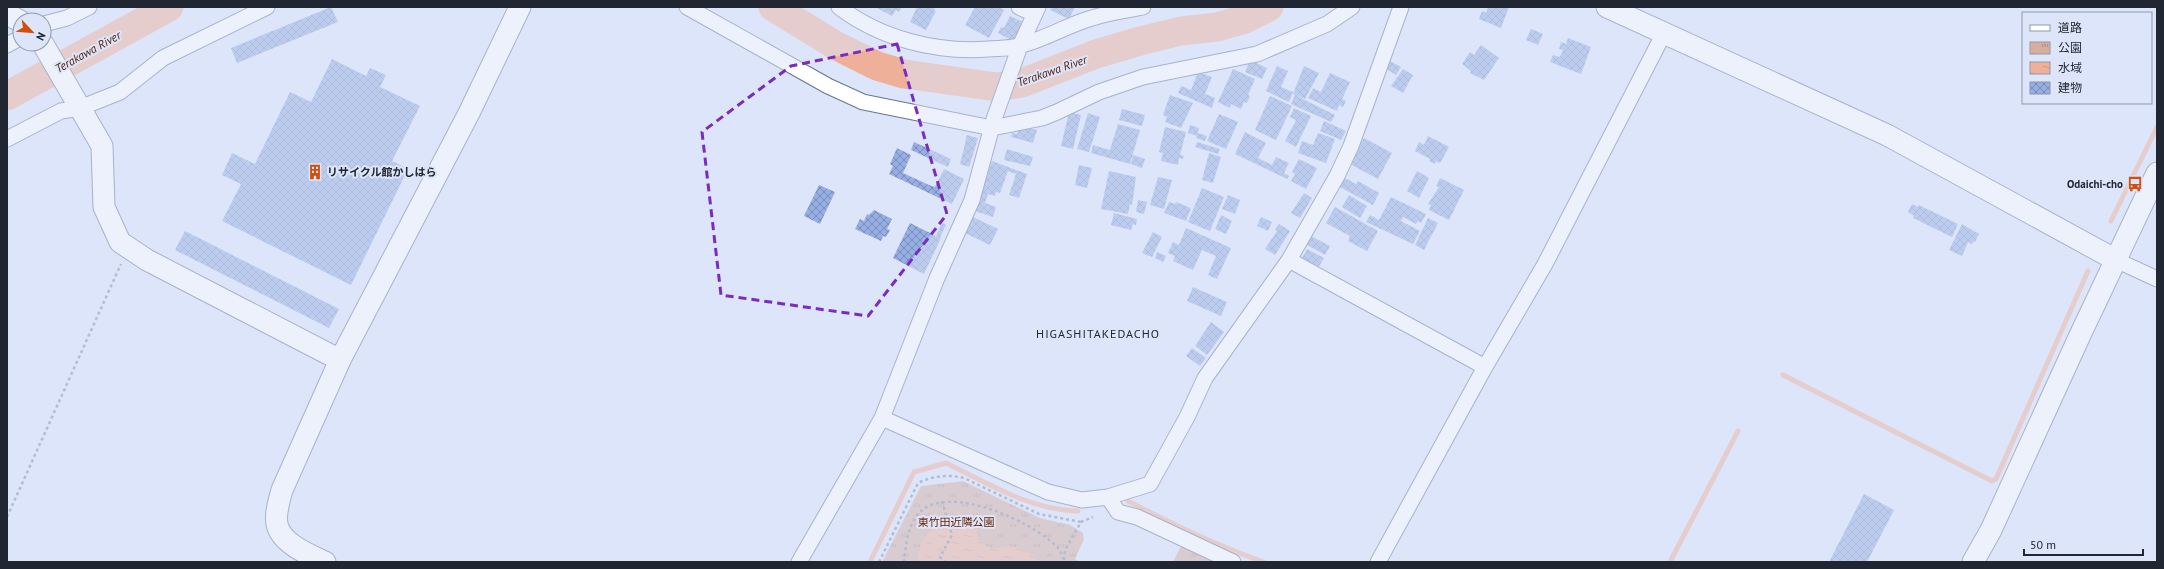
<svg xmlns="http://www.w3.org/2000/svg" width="2164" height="569" font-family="'PT Sans','Noto Sans JP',sans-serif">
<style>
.park{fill:url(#park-tufts)}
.water{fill:url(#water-ripples)}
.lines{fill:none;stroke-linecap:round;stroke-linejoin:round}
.stream{stroke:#efb099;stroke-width:5}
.river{stroke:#efb099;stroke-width:29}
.building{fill:url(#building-cross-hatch)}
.street-casing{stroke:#687592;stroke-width:17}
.secondary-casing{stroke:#687592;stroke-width:23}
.path{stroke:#838b9b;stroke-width:2.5;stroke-dasharray:3 3;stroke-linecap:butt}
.street{stroke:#fff;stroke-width:15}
.secondary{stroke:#fff;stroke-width:21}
.marked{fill:none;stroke:#7b2cbf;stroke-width:3;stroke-dasharray:8 5;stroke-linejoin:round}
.labels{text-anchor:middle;stroke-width:4;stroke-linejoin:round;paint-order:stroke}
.poi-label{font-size:11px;font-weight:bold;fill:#202632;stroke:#dce5f9;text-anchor:start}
.park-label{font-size:11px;fill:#6a2200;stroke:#dce5f9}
.water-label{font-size:12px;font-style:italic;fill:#59210a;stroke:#dce5f9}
.neighbourhood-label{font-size:12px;letter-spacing:1px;fill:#202632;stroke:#dce5f9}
</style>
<defs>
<pattern id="park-tufts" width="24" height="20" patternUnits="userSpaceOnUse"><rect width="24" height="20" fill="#d6ae9f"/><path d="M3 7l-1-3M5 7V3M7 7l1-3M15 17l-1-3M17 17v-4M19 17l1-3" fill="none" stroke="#ad8d82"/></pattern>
<pattern id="water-ripples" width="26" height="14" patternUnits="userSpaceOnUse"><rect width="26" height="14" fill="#efb099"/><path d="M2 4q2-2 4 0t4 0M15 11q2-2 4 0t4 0" fill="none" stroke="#cd9784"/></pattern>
<pattern id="building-cross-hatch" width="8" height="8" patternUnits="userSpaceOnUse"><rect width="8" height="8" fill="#96aee3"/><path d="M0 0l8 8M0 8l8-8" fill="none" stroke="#7a8db9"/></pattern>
</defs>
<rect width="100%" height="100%" fill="#dce5f9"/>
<path class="park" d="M963,481l77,37 30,7 13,8 1,6 -9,20 4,3h-197l39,-76z
M1182,544l40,18h-49z"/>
<path class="water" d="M960,520l15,6 5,16 12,7 19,-3 24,10 2,6h-119c1,-28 16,-38 42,-42z"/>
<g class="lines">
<path class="stream" d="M2111,221l46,-94
M1783,375l209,106 4,-2 92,-208
M1128,501c44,23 89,45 136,61
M870,562l44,-90 32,-9c41,20 84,47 132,48
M1670,562l68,-131"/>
<path class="river" d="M773,7l62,38 42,21 27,8 93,13 25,-4 74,-29 44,-13 41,-10 36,-4 28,-8 24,-12
M7,96l162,-89"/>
</g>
<path class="building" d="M331,7l7,15 -101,41 -6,-15z
M875,7h27l-3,5 -3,-2 -4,6z
M917,7h18l-1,3 2,1 -10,19 -16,-8z
M975,7h24l5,3 -15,28 -24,-13z
M1052,7h23l-6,12 -19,-9z
M1488,7h21l-8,21 -22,-9 3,-8 4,2z
M1010,16l13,6 -10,19 -15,-8 3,-6 3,1z
M1531,29l12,5 -5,11 -12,-5z
M1568,38l23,9 -10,27 -31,-12 3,-7 7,2 3,-7 -4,-1 2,-7 5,2z
M1481,45l18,13 -15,22 -14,-7 1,-2 -9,-7 8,-12 4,3z
M1384,58l17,9 -5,8 -16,-10z
M332,59l34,17 4,-8 16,7 -6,12 40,19 -28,55 16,8 -57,116 -129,-64 19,-37 -19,-9 10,-22 23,11 35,-72 21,10z
M1250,60l17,8 -5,11 -17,-7z
M1277,66l11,5 -7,16 12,5 -4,10 -23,-11z
M1304,66l15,7 -14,26 -12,-5z
M1233,69l22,10 -7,16 2,1 -3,7 -3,-1 -3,7 -10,-5 -1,4 -12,-6z
M1403,69l10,6 -10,18 -12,-7z
M1198,72l14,5 -7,17 10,4 -3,10 -34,-15 3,-7 10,4z
M1330,73l20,9 -8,17 4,2 -3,6 -4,-2 -2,6 -29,-13 5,-10 8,4z
M1170,95l23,8 -12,25 -16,-6 2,-5 -4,-2z
M1295,95l40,20 -4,7 -40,-18z
M1270,96l22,10 -16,34 -21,-10z
M1294,108l17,8 -15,31 -11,-6 11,-21 -6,-3z
M1122,109l23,6 -3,11 -23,-6z
M1069,112l12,3 -8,34 -12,-3z
M1088,113l12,4 -11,35 -12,-3z
M1219,114l19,8 -12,27 -19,-8z
M1324,121l22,10 -5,9 -21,-9z
M1118,124l22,6 -10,34 -39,-11 2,-8 17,5z
M1190,125l9,3 -2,8 -9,-3z
M1019,126l18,4 -4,13 -22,-6 1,-4 5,1z
M1165,127l21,5 -6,23 4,1 -1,3 -4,-1 -1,7 -17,-4 2,-8 -4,-1z
M1245,132l21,11 -8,15 14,7 4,-8 13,6 -5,10 5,3 -2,3 -52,-25z
M1198,133l9,3 -2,5 -9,-3z
M1318,133l17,6 -9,24 -28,-10 4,-12 11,4z
M967,135l11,3 -9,29 -9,-3z
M1428,136l21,11 -9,16 -4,-2 -1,3 -6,-3 1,-2 -15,-8 4,-9 5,3z
M1364,138l28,15 -14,26 -28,-15z
M914,142l37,17 -3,8 -37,-17z
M1197,142l23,7 -2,5 -23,-7z
M897,148l14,7 -8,18 26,12 6,2 9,-18 20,10 -12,25 -63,-30 4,-8 -3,-2z
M1007,149l26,8 -3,9 -26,-6z
M1209,153l12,4 -8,26 -11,-3z
M1133,155l12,4 -3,9 -11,-4z
M1299,159l18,9 -11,21 -15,-8 4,-7 -3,-2z
M992,161l35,13 -8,24 -10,-3 7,-21 -8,-3 -8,22 -4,-1 -1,4 -7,-2 -3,9 11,4 -3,10 -18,-6z
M1079,165l13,3 -5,20 -12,-3z
M1109,171l27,6 -4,28 -2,-1 -2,10 -27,-5z
M1417,171l12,7 -10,20 -12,-7z
M1158,177l14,3 -8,29 -14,-4z
M1343,177l13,7 2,-3 21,12 -6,12 -35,-19z
M1440,178l24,12 -15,30 -20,-10 2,-5 -3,-1 11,-17 -3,-1z
M819,185l16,7 -15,32 -16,-8z
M1202,188l22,9 -14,34 -22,-9z
M1304,193l8,5 -12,20 -9,-5z
M1228,195l12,5 -5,14 -13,-5z
M1349,195l18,11 -7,12 -18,-11z
M1391,197l35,17 -5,9 -3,-2 -2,3 -13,-7 -2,4 19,10 -7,13 -47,-22 4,-7 9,5z
M1138,200l9,2 -3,12 -8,-2z
M1169,202l6,2 1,-2 15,6 -5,13 -22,-8z
M1912,204l6,3 1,-2 39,19 -6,13 -39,-19 1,-2 -6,-4z
M1335,207l43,24 -11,20 -19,-10 2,-5 -24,-13z
M874,210l18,9 -5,10 3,1 -4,7 -3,-1 -2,5 -26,-12 5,-10 4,2 3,-7 2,1z
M1114,213l23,6 -1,6 -3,-1 -2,6 -20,-5z
M1221,215l11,6 -6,13 -11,-5z
M973,217l25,12 -8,16 -25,-12z
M1261,217l11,5 -4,9 -11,-5z
M1428,218l10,5 -14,27 -9,-5z
M910,223l26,13 6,-13 4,2 -6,12 1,1 -17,36 -31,-16z
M1279,224l11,7 -15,24 -10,-6 12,-18 -2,-1z
M1962,224l17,10 -4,8 -1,-1 -2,3 -4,-2 -6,14 -13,-6z
M1186,228l45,20 -14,31 -9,-4 8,-19 -14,-6 -9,20 -20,-9 2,-5 -7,-3 5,-11 6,3z
M185,231l154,78 -10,19 -154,-78z
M1153,232l9,5 -10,20 -10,-4z
M1307,234l23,12 -5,9 -23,-13z
M1307,249l17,9 -6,10 -16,-10z
M1157,252l9,4 -3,6 -8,-4z
M1193,287l34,15 -6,14 -34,-15z
M1211,322l13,10 -17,23 -12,-9z
M1192,348l14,10 -6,8 -14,-10z
M1864,494l30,16 -27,52h-38z"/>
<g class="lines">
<defs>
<path id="street" d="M687,7l141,79 35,16 129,26 50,-10 15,-6 42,-20 44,-15 114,-23 70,-30 25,-17
M839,7c42,32 98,46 149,42 11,-1 20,0 30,-3 26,-6 49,-21 74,-28 16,-5 34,-8 51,-11
M1019,7l15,7
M44,24l23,-6 22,-11
M7,45l13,-7
M7,139l54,-28 19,-3 40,-16 43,-34 104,-51
M1289,260l196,107
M2116,260l41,19
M882,418l166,74 34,8 26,-3 42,-13 37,-67 18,-39 84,-118 48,-84 14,-30 50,-139
M1108,497l10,15 19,5 96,45
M799,562l83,-144 55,-140 35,-78 22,-81 26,-73 18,-39
M1378,562l107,-195 60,-103 119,-231"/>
<path id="secondary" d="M1607,7l280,128 229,125
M7,14l13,7
M43,44l59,102 2,61 16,35 27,18 193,100
M325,562c-15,-7 -44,-18 -48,-38 -2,-11 2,-23 5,-34l58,-130 129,-247 51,-106
M1973,562l18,-32 90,-197 76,-160"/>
</defs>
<use href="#street" class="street-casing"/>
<use href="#secondary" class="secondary-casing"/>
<path class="path" d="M942,501l10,34 -12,22 5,5
M7,517l114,-253
M1064,560l1,-10 16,-28 12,-5
M879,562l39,-79c15,-7 29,-9 46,-5l75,36 42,8
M904,562c2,-16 3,-36 15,-49 28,-31 114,9 137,33 5,4 6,11 9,16"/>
<use href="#street" class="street"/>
<use href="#secondary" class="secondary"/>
</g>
<path d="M0 0H2164V569H0ZM897,44l50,170 -79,102 -147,-21 -19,-163 89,-66z" fill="#dce5f9" fill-opacity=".55" fill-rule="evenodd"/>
<path class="marked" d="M897,44l50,170 -79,102 -147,-21 -19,-163 89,-66z"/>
<defs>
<symbol id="building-bare" viewBox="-9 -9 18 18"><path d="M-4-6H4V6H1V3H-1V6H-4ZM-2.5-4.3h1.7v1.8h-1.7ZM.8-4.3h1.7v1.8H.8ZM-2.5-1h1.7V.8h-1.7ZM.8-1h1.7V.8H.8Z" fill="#d34e09" stroke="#dce5f9" stroke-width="2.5" paint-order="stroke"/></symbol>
<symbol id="bus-bare" viewBox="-9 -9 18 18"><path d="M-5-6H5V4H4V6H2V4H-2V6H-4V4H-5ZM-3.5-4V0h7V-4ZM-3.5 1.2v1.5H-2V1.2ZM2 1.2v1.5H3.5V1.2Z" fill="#d34e09" stroke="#dce5f9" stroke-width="2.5" paint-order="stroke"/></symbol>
</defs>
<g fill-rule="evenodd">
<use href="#building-bare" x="304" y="161" width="22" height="22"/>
<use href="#bus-bare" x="2124" y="173" width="22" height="22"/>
</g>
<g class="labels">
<g class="poi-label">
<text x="327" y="176">リサイクル館かしはら</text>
<text x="2123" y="188" text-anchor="end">Odaichi-cho</text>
</g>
<g class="park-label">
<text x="956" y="526">東竹田近隣公園</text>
</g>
<g class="water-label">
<text transform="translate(88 52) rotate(-29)" y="4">Terakawa River</text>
<text transform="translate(1052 71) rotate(-19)" y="4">Terakawa River</text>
</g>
<g class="neighbourhood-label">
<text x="1098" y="338">HIGASHITAKEDACHO</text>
</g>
</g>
<rect width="2164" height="569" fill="none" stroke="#202632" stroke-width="16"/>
<rect x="2022" y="12" width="130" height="92" fill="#dce5f9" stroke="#9199a9"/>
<rect x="2030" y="25" width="20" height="6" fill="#ffffff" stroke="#9199a9"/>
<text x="2058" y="32" font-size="12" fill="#202632">道路</text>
<rect x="2030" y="42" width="20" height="12" fill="url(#park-tufts)" stroke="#9199a9"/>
<text x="2058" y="52" font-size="12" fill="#202632">公園</text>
<rect x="2030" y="62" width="20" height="12" fill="url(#water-ripples)" stroke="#9199a9"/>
<text x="2058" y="72" font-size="12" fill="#202632">水域</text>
<rect x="2030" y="82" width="20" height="12" fill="url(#building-cross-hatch)" stroke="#9199a9"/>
<text x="2058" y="92" font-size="12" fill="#202632">建物</text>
<g transform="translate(32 32) rotate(116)"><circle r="19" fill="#dce5f9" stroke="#9199a9"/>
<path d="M0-3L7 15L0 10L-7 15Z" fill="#d34e09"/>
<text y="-6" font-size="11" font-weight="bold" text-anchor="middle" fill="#202632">N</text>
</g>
<path d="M2024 549v6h119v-6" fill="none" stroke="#202632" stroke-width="2"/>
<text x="2030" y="549" font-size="12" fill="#202632" stroke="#dce5f9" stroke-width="3" paint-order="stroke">50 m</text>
</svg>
